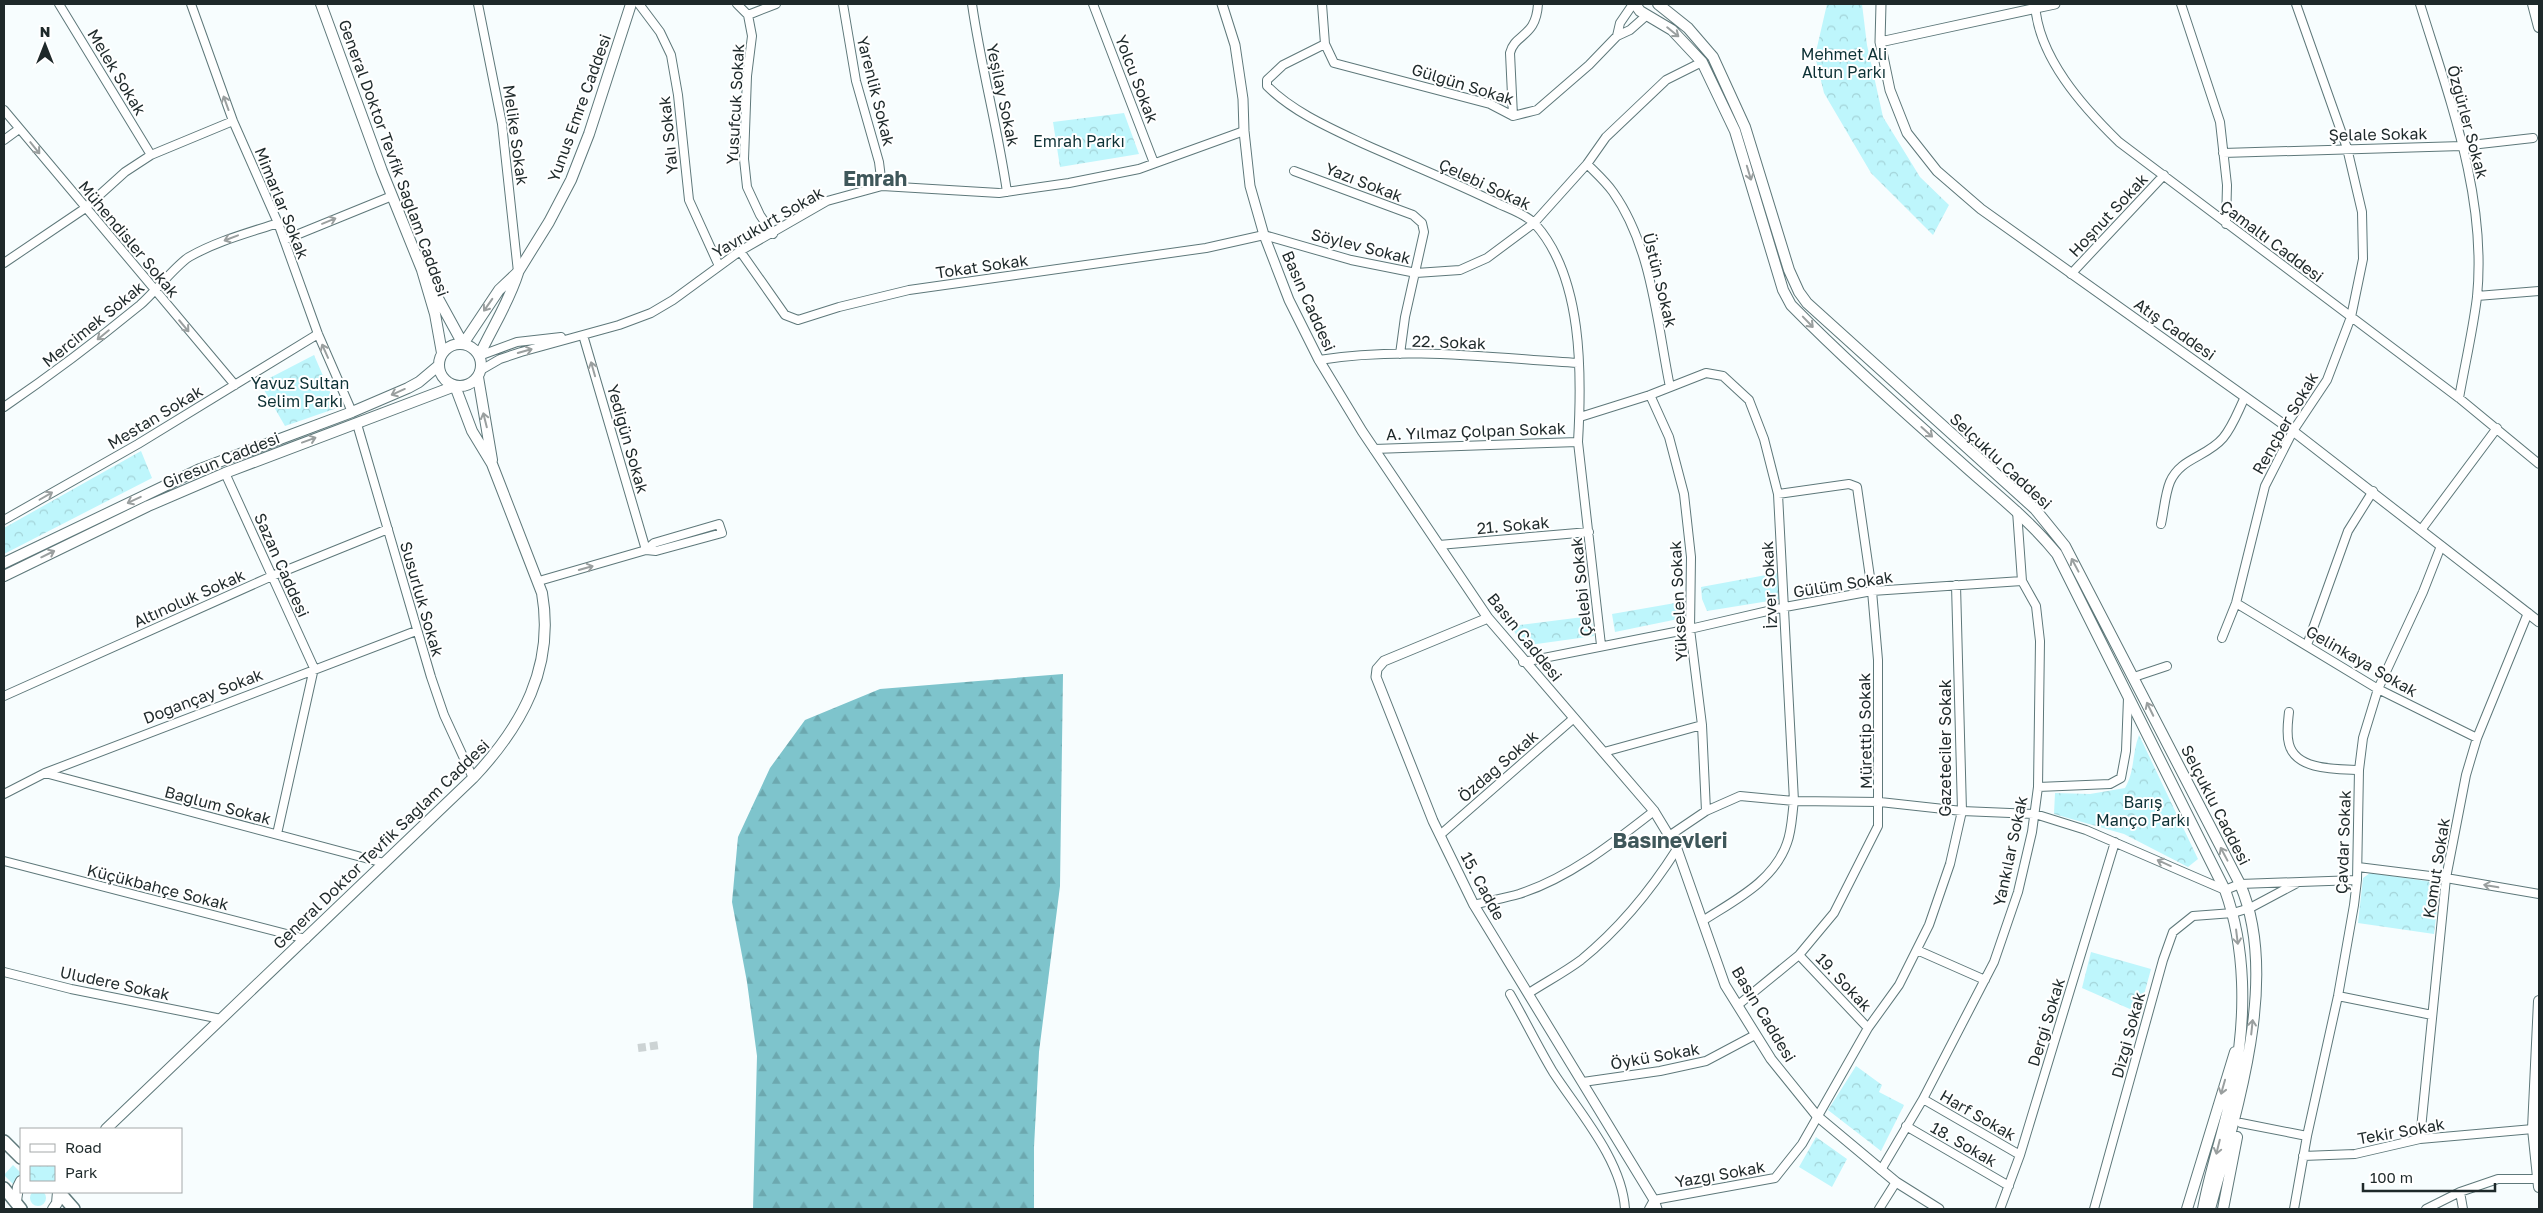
<svg xmlns="http://www.w3.org/2000/svg" width="2543" height="1213" font-family="'Golos Text',sans-serif">
<style>
.grass{fill:#bef6fc}
.forest{fill:url(#forest-firs)}
.park{fill:url(#park-crowns)}
.lines{fill:none;stroke-linecap:round;stroke-linejoin:round}
.minor-tunnel{stroke:#ccd3d4;stroke-width:8;stroke-dasharray:8 4;stroke-linecap:butt}
.minor-casing{stroke:#5e787a;stroke-width:10}
.tertiary-casing{stroke:#5e787a;stroke-width:11}
.secondary-casing{stroke:#5e787a;stroke-width:12}
.primary-casing{stroke:#5e787a;stroke-width:14}
.minor{stroke:#fff;stroke-width:8}
.tertiary{stroke:#fff;stroke-width:9}
.secondary{stroke:#fff;stroke-width:10}
.primary{stroke:#fff;stroke-width:11}
.oneway{stroke:#9a9f9f}
.labels{text-anchor:middle;stroke-width:4;stroke-linejoin:round;paint-order:stroke}
.park-label{font-size:16px;fill:#0d3135;stroke:#fff}
.street-label{font-size:16px;fill:#1e292a;stroke:#fff}
.district-label{font-size:21px;font-weight:bold;fill:#3f575a;stroke:#fff}
</style>
<defs>
<pattern id="forest-firs" width="22" height="20" patternUnits="userSpaceOnUse" patternTransform="scale(1.25)"><rect width="22" height="20" fill="#7ec4cc"/><path d="M5 1l3.5 6h-7zM16 11l3.5 6h-7z" fill="#6ca8af"/></pattern>
<pattern id="park-crowns" width="20" height="18" patternUnits="userSpaceOnUse" patternTransform="scale(1.25)"><rect width="20" height="18" fill="#bef6fc"/><path d="M2 6a3 3 0 1 1 6 0M12 15a3 3 0 1 1 6 0" fill="none" stroke="#a3d3d8"/></pattern>
</defs>
<rect width="100%" height="100%" fill="#f7fdfe"/>
<path class="grass" d="M13,1165l8,8 -8,11 -9,-9z
M30 1198a8 8 0 1 1 16 0a8 8 0 1 1-16 0Z"/>
<path class="forest" d="M1063,674l-3,212 -21,166 -5,95v62h-281l4,-153 -10,-74 -15,-80 6,-65 32,-69 35,-48 75,-31z"/>
<path class="park" d="M1827,4h35l5,41 16,72 37,60 29,28 -16,30 -62,-62 -47,-80 -9,-37z
M1124,113l15,41 -79,13 -7,-45z
M314,355l23,53 -52,18 -25,-43z
M141,451l11,27 -148,76v-26z
M1777,573l4,26 -74,12 -5,-12 -1,-12z
M1681,602l2,16 -68,14 -3,-18z
M1591,616l3,20 -71,10 -12,-20z
M2139,735l59,124 -10,8 -64,-33 -70,-20 1,-21 35,1 35,-6c10,-17 7,-35 14,-53z
M2370,873l70,10 -6,51 -76,-11 5,-45z
M2091,952l60,17 -12,44 -57,-25z
M1856,1066l26,19 -3,7 25,13 -23,46 -53,-41z
M1816,1137l31,22 -15,28 -33,-20z"/>
<g class="lines">
<path class="minor-tunnel" d="M638,1048l22,-3"/>
<defs>
<path id="minor" d="M59,4l92,151
M191,4l42,117 45,102 40,111 34,78
M478,4l24,120 16,148
M639,4l21,28 11,23 7,40 11,105 30,66
M737,4l11,11 4,21 -5,40 -3,83 3,28 13,28 13,19
M843,4l13,77 23,81 3,24
M972,4c9,63 26,125 35,188
M1093,4l61,159
M1322,4l3,40 9,19 156,41 23,12 24,-6 52,-45 28,-29 13,-6 17,-15
M2035,4c3,53 48,103 84,138l340,256 80,66
M2181,4l39,118 7,63 -1,39
M2420,4c29,94 67,192 57,293 -4,33 -12,67 -18,101
M748,15l28,-11
M1617,36l3,-13 13,-19
M1325,44l-42,21 -16,15v6c26,26 63,42 97,58 45,20 90,38 135,60 11,5 28,11 36,20 48,53 47,150 43,218l23,203
M4,110l231,275
M1513,116l-3,-63c5,-20 26,-15 28,-49
M4,140l15,-11
M2223,153l239,-7 71,-8
M1587,164c9,9 19,18 26,28 39,55 44,131 57,195
M1294,171l119,44 9,8 2,9 -19,85 -5,37
M284,240l108,-44
M740,251l45,64 13,5 41,-13 70,-17 297,-42 58,-13 87,25 65,13 44,-3 27,-12 47,-35 53,-59 19,-27 60,-57 36,-18
M4,263l80,-54 41,-37 26,-17 82,-34
M2071,274l93,-99
M2477,296l62,-5
M583,335l63,215
M479,356l38,-14 44,-5
M1319,360c84,-14 174,-2 259,3
M481,370l19,-11 21,-7 98,-27 32,-12 22,-13 67,-49 87,-50 55,-15 117,7 70,-10 70,-14 105,-38
M1650,395l19,42 15,57 7,63 -1,72 12,96 4,86
M4,407c47,-32 92,-66 136,-102 14,-12 36,-40 49,-48 28,-16 59,-24 89,-34
M1580,417l70,-22 56,-22 17,3 26,24 15,39 14,55 16,307c-2,13 -2,29 -7,42 -13,38 -52,57 -83,77
M357,424l74,253 13,38 29,63
M1374,449l204,-7
M225,473l89,195 -37,166
M4,520l134,-76 180,-110
M2161,524c3,-13 4,-30 9,-42 10,-24 37,-25 53,-44 10,-12 15,-27 22,-41
M2421,530l76,-102
M1439,545l150,-13
M539,581l107,-31 10,1 66,-18 -3,-9 -65,19 -8,7
M2236,603l142,86 99,49
M2222,638l14,-35 29,-117 28,-55 34,-51 24,-63 12,-58 -1,-47 -15,-64 -51,-144
M2307,645l41,-114 25,-40
M1523,662l167,-33 95,-22 87,-16 150,-10
M2134,677l33,-11
M4,696l268,-120 116,-47
M2289,712c-1,10 -3,21 0,32 7,27 49,25 70,26
M1604,752l98,-27
M45,773l339,90
M2038,787l72,-3 11,-6 5,-27 2,-53
M4,794l41,-21 371,-142
M1440,835l134,-117
M1669,836l37,-25 34,-15 54,5 86,1 82,9 73,3 51,16 139,60 15,-6 117,-4
M4,861l302,78
M2358,867l88,11 93,16
M1474,905c15,-4 31,-7 45,-11 50,-16 94,-51 135,-83
M1917,950l68,30
M1799,955l69,73
M4,972l67,17 150,30
M1529,993c17,-11 36,-21 52,-33 38,-31 70,-70 96,-111
M1510,994c15,26 28,53 43,78 26,40 69,88 72,137
M2338,996l94,19
M1738,1005l61,-50 35,-42 44,-87v-166l-6,-69 -15,-104 -8,-3 -71,10
M1583,1082l77,-11 46,-10 49,-26
M1923,1099l97,56
M2241,1123l66,13
M1906,1126l103,60
M2420,1139l26,-261 20,-103 11,-37 51,-125
M2303,1156l52,-2 65,-15 113,-10
M1881,1170l42,-71 71,-137 24,-70 14,-60 6,-45 2,-146 -4,-35 -14,-25 -5,-70
M2460,1192l3,17
M1649,1209l5,-9 121,-22 27,-34 66,-116 31,-43 30,-60 21,-61 12,-53 -6,-226
M1879,1209l17,-27
M2000,1209l20,-54 95,-313
M2094,1209l69,-249 10,-28 20,-16 40,-3 17,-5 47,-25
M2294,1209l13,-73 31,-140 16,-91 3,-25 2,-110 4,-32 15,-49 45,-97 18,-46
M2426,1209l34,-17 38,-13h39"/>
<path id="tertiary" d="M1222,4l13,41 8,54 1,32 6,55 14,49 25,65 30,60 43,71 126,187 166,193 23,38 48,136 46,74 46,57 79,66 43,27
M1881,4l-1,38 10,48 17,43 30,38 44,38 312,222 246,191
M1880,42l175,-38
M1488,618l-104,43 -7,8 -1,8 57,144 41,84 180,295 3,9"/>
<path id="secondary" d="M321,4l61,167 40,99 13,44 7,39
M1635,4l5,7 32,19 30,32 33,69 48,159 8,15c53,54 110,104 167,155 34,31 70,58 99,94l168,336c21,58 21,125 10,185 -7,46 -24,89 -32,134
M1658,4l30,24 25,29 32,70 44,143 10,22 8,11 228,206 30,37 175,338c41,95 -5,230 -30,325
M2533,4l6,23
M429,282l34,62
M439 365a21 21 0 1 1 42 0a21 21 0 1 1-42 0Z
M463,344l36,-54 19,-18 31,-50 22,-42 18,-46 42,-130
M479,356c13,-28 30,-54 39,-83
M478,377l14,83
M4,563l196,-94 152,-57 56,-24 11,-6 19,-16
M4,576l144,-70 77,-33 230,-87
M2539,1001l-6,128 6,58
M106,1129l367,-351c49,-52 82,-111 69,-185l-50,-129 -20,-33 -17,-45
M16,1201l2,-14 3,-6
M53,1209l4,-6 1,-11
M2187,1209l48,-157
M2223,1209l14,-72"/>
<path id="primary" d="M4,1141l17,17
M4,1188l17,21
M59,1192l15,17"/>
</defs>
<use href="#minor" class="minor-casing"/>
<use href="#tertiary" class="tertiary-casing"/>
<use href="#secondary" class="secondary-casing"/>
<use href="#primary" class="primary-casing"/>
<use href="#minor" class="minor"/>
<use href="#tertiary" class="tertiary"/>
<use href="#secondary" class="secondary"/>
<use href="#primary" class="primary"/>
</g>
<defs><path id="oneway-shaft" d="M-6 0H5M1.5-3L5.5 0L1.5 3" fill="none" stroke-width="1.6" stroke-linecap="round" stroke-linejoin="round" transform="scale(1.25)"/></defs>
<g class="oneway">
<use href="#oneway-shaft" transform="translate(1673 32) rotate(39)"/>
<use href="#oneway-shaft" transform="translate(226 103) rotate(-110)"/>
<use href="#oneway-shaft" transform="translate(35 148) rotate(51)"/>
<use href="#oneway-shaft" transform="translate(1749 173) rotate(73)"/>
<use href="#oneway-shaft" transform="translate(329 221) rotate(-22)"/>
<use href="#oneway-shaft" transform="translate(231 238) rotate(159)"/>
<use href="#oneway-shaft" transform="translate(488 305) rotate(125)"/>
<use href="#oneway-shaft" transform="translate(1808 322) rotate(46)"/>
<use href="#oneway-shaft" transform="translate(184 326) rotate(50)"/>
<use href="#oneway-shaft" transform="translate(103 335) rotate(141)"/>
<use href="#oneway-shaft" transform="translate(325 351) rotate(-114)"/>
<use href="#oneway-shaft" transform="translate(525 351) rotate(-16)"/>
<use href="#oneway-shaft" transform="translate(593 369) rotate(-106)"/>
<use href="#oneway-shaft" transform="translate(398 392) rotate(156)"/>
<use href="#oneway-shaft" transform="translate(485 420) rotate(-104)"/>
<use href="#oneway-shaft" transform="translate(1927 432) rotate(42)"/>
<use href="#oneway-shaft" transform="translate(309 440) rotate(-20)"/>
<use href="#oneway-shaft" transform="translate(46 496) rotate(-30)"/>
<use href="#oneway-shaft" transform="translate(134 500) rotate(155)"/>
<use href="#oneway-shaft" transform="translate(48 554) rotate(-26)"/>
<use href="#oneway-shaft" transform="translate(2075 565) rotate(-118)"/>
<use href="#oneway-shaft" transform="translate(586 568) rotate(-16)"/>
<use href="#oneway-shaft" transform="translate(2150 709) rotate(-116)"/>
<use href="#oneway-shaft" transform="translate(2224 854) rotate(-118)"/>
<use href="#oneway-shaft" transform="translate(2164 863) rotate(-156)"/>
<use href="#oneway-shaft" transform="translate(2491 886) rotate(-170)"/>
<use href="#oneway-shaft" transform="translate(2237 937) rotate(83)"/>
<use href="#oneway-shaft" transform="translate(2252 1027) rotate(-84)"/>
<use href="#oneway-shaft" transform="translate(2223 1087) rotate(106)"/>
<use href="#oneway-shaft" transform="translate(2218 1147) rotate(104)"/>
</g>
<g class="labels">
<g class="park-label">
<text x="1844" y="60">Mehmet Ali<tspan x="1844" dy="18">Altun Parkı</tspan></text>
<text x="1079" y="147">Emrah Parkı</text>
<text x="300" y="389">Yavuz Sultan<tspan x="300" dy="18">Selim Parkı</tspan></text>
<text x="2143" y="808">Barış<tspan x="2143" dy="18">Manço Parkı</tspan></text>
</g>
<g class="street-label">
<text transform="translate(117 72) rotate(59)" y="6">Melek Sokak</text>
<text transform="translate(1137 79) rotate(69)" y="6">Yolcu Sokak</text>
<text transform="translate(1463 84) rotate(17)" y="6">Gülgün Sokak</text>
<text transform="translate(876 91) rotate(76)" y="6">Yarenlik Sokak</text>
<text transform="translate(1003 95) rotate(78)" y="6">Yeşilay Sokak</text>
<text transform="translate(735 104) rotate(-87)" y="6">Yusufcuk Sokak</text>
<text transform="translate(579 108) rotate(-70)" y="6">Yunus Emre Caddesi</text>
<text transform="translate(2468 122) rotate(75)" y="6">Özgürler Sokak</text>
<text transform="translate(2378 134) rotate(-1)" y="6">Şelale Sokak</text>
<text transform="translate(516 135) rotate(82)" y="6">Melike Sokak</text>
<text transform="translate(668 135) rotate(-96)" y="6">Yalı Sokak</text>
<text transform="translate(394 158) rotate(70)" y="6">General Doktor Tevfik Sağlam Caddesi</text>
<text transform="translate(1364 182) rotate(21)" y="6">Yazı Sokak</text>
<text transform="translate(1485 184) rotate(25)" y="6">Çelebi Sokak</text>
<text transform="translate(282 203) rotate(68)" y="6">Mimarlar Sokak</text>
<text transform="translate(2108 215) rotate(-47)" y="6">Hoşnut Sokak</text>
<text transform="translate(768 222) rotate(-30)" y="6">Yavrukurt Sokak</text>
<text transform="translate(129 239) rotate(50)" y="6">Mühendisler Sokak</text>
<text transform="translate(2272 241) rotate(37)" y="6">Çamaltı Caddesi</text>
<text transform="translate(1361 246) rotate(14)" y="6">Söylev Sokak</text>
<text transform="translate(982 266) rotate(-8)" y="6">Tokat Sokak</text>
<text transform="translate(1660 280) rotate(76)" y="6">Üstün Sokak</text>
<text transform="translate(1309 301) rotate(66)" y="6">Basın Caddesi</text>
<text transform="translate(93 324) rotate(-39)" y="6">Mercimek Sokak</text>
<text transform="translate(2175 329) rotate(35)" y="6">Atış Caddesi</text>
<text transform="translate(1449 342) rotate(2)" y="6">22. Sokak</text>
<text transform="translate(155 417) rotate(-31)" y="6">Mestan Sokak</text>
<text transform="translate(2285 423) rotate(-60)" y="6">Rençber Sokak</text>
<text transform="translate(1476 431) rotate(-2)" y="6">A. Yılmaz Çolpan Sokak</text>
<text transform="translate(628 439) rotate(74)" y="6">Yedigün Sokak</text>
<text transform="translate(221 460) rotate(-22)" y="6">Giresun Caddesi</text>
<text transform="translate(2001 461) rotate(43)" y="6">Selçuklu Caddesi</text>
<text transform="translate(1513 525) rotate(-5)" y="6">21. Sokak</text>
<text transform="translate(282 565) rotate(66)" y="6">Sazan Caddesi</text>
<text transform="translate(1843 584) rotate(-9)" y="6">Gülüm Sokak</text>
<text transform="translate(1769 585) rotate(-93)" y="6">İzver Sokak</text>
<text transform="translate(1581 587) rotate(-96)" y="6">Çelebi Sokak</text>
<text transform="translate(189 598) rotate(-24)" y="6">Altınoluk Sokak</text>
<text transform="translate(422 599) rotate(74)" y="6">Susurluk Sokak</text>
<text transform="translate(1678 601) rotate(-93)" y="6">Yükselen Sokak</text>
<text transform="translate(1525 637) rotate(51)" y="6">Basın Caddesi</text>
<text transform="translate(2362 661) rotate(30)" y="6">Gelinkaya Sokak</text>
<text transform="translate(203 696) rotate(-21)" y="6">Doğançay Sokak</text>
<text transform="translate(1865 731) rotate(-91)" y="6">Mürettip Sokak</text>
<text transform="translate(1945 748) rotate(-90)" y="6">Gazeteciler Sokak</text>
<text transform="translate(1498 766) rotate(-41)" y="6">Özdağ Sokak</text>
<text transform="translate(218 805) rotate(15)" y="6">Bağlum Sokak</text>
<text transform="translate(2216 805) rotate(63)" y="6">Selçuklu Caddesi</text>
<text transform="translate(2343 842) rotate(-88)" y="6">Çavdar Sokak</text>
<text transform="translate(381 844) rotate(-44)" y="6">General Doktor Tevfik Sağlam Caddesi</text>
<text transform="translate(2010 851) rotate(-78)" y="6">Yankılar Sokak</text>
<text transform="translate(2436 868) rotate(-81)" y="6">Komut Sokak</text>
<text transform="translate(1483 886) rotate(62)" y="6">15. Cadde</text>
<text transform="translate(158 887) rotate(14)" y="6">Küçükbahçe Sokak</text>
<text transform="translate(1844 982) rotate(47)" y="6">19. Sokak</text>
<text transform="translate(115 983) rotate(12)" y="6">Uludere Sokak</text>
<text transform="translate(1764 1014) rotate(59)" y="6">Basın Caddesi</text>
<text transform="translate(2046 1022) rotate(-73)" y="6">Dergi Sokak</text>
<text transform="translate(2128 1035) rotate(-75)" y="6">Dizgi Sokak</text>
<text transform="translate(1655 1056) rotate(-10)" y="6">Öykü Sokak</text>
<text transform="translate(1978 1115) rotate(30)" y="6">Harf Sokak</text>
<text transform="translate(2401 1131) rotate(-10)" y="6">Tekir Sokak</text>
<text transform="translate(1964 1144) rotate(30)" y="6">18. Sokak</text>
<text transform="translate(1720 1174) rotate(-10)" y="6">Yazgı Sokak</text>
</g>
<g class="district-label">
<text x="875" y="186">Emrah</text>
<text x="1670" y="848">Basınevleri</text>
</g>
</g>
<rect width="2543" height="1213" fill="none" stroke="#1e292a" stroke-width="10"/>
<rect x="20" y="1128" width="162" height="65" fill="#ffffff" stroke="#a5a9aa"/>
<rect x="30" y="1144" width="25" height="8" fill="#ffffff" stroke="#a5a9aa"/>
<text x="65" y="1153" font-size="15" fill="#1e292a">Road</text>
<rect x="30" y="1166" width="25" height="15" fill="url(#park-crowns)" stroke="#a5a9aa"/>
<text x="65" y="1178" font-size="15" fill="#1e292a">Park</text>
<g transform="translate(45 45)" stroke="#ffffff" stroke-width="4" paint-order="stroke">
<path d="M0-4L9 19L0 12L-9 19Z" fill="#1e292a"/>
<text y="-8" font-size="14" font-weight="bold" text-anchor="middle" fill="#1e292a">N</text>
</g>
<path d="M2363 1183v8h132v-8" fill="none" stroke="#1e292a" stroke-width="2.5"/>
<text x="2370" y="1183" font-size="15" fill="#1e292a" stroke="#ffffff" stroke-width="4" paint-order="stroke">100 m</text>
</svg>
